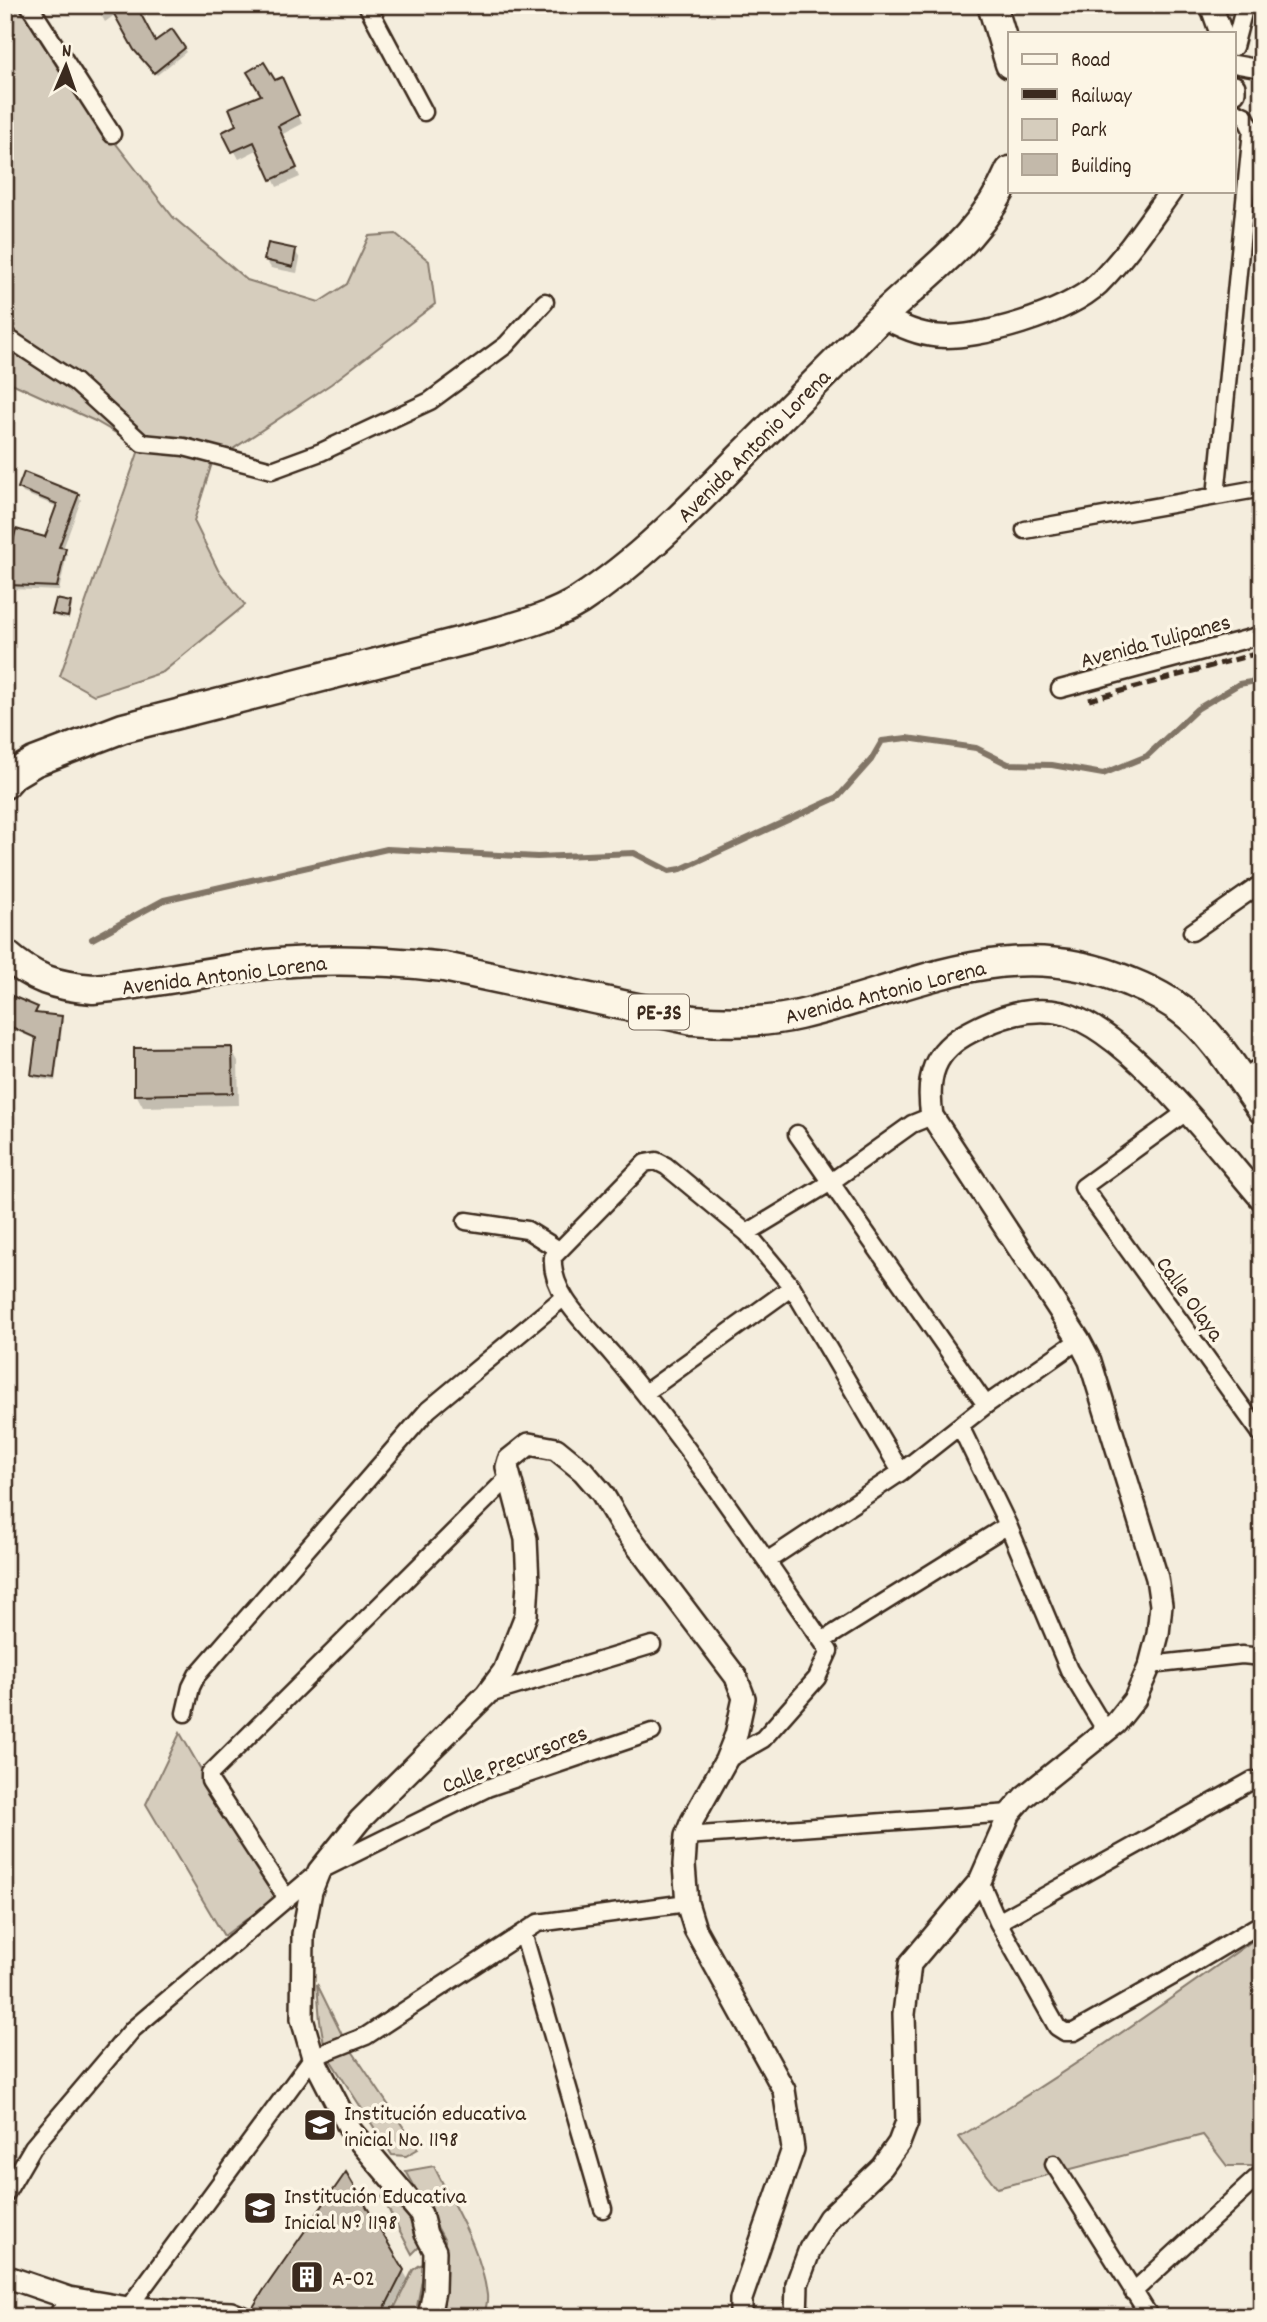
<svg xmlns="http://www.w3.org/2000/svg" width="1267" height="2322" font-family="Dekko,sans-serif">
<style>
.green{fill:#d6cdbd;stroke:#887c6e;stroke-width:2}
.shadow{fill:#0003}
.lines{fill:none;stroke-linecap:round;stroke-linejoin:round}
.stream{stroke:#817466;stroke-width:6}
.building{fill:#c3b9aa;stroke:#3b2a1e;stroke-width:2}
.street-casing{stroke:#3b2a1e;stroke-width:21}
.secondary-casing{stroke:#3b2a1e;stroke-width:26}
.highway-casing{stroke:#3b2a1e;stroke-width:33}
.street{stroke:#fcf5e5;stroke-width:16}
.secondary{stroke:#fcf5e5;stroke-width:21}
.highway{stroke:#fcf5e5;stroke-width:28}
.rail{stroke:#3b2a1e;stroke-width:5;stroke-dasharray:10 5;stroke-linecap:butt}
.labels{text-anchor:middle;stroke-width:7;stroke-linejoin:round;paint-order:stroke}
.shield{fill:#fcf5e5;stroke:#75675a;stroke-width:2}
.shield-label{font-size:21px;font-weight:bold;fill:#3b2a1e}
.street-label{font-size:23px;fill:#3b2a1e;stroke:#fcf5e5}
.poi-label{font-size:23px;fill:#3b2a1e;stroke:#fcf5e5;text-anchor:start}
</style>
<rect width="100%" height="100%" fill="#f4eddd"/>
<filter id="ink" filterUnits="userSpaceOnUse"><feTurbulence type="fractalNoise" baseFrequency=".0143" numOctaves="2"/><feDisplacementMap in="SourceGraphic" scale="14" xChannelSelector="R" yChannelSelector="G"/><feConvolveMatrix kernelMatrix="1 2 1 2 8 2 1 2 1" color-interpolation-filters="sRGB"/></filter>
<g filter="url(#ink)">
<path class="green" d="M5,5h13l43,68 112,144 74,63 72,22 28,-18 22,-48 27,-2 33,27 6,43 -104,80 -119,79 -18,58 24,49 27,35 -82,67 -69,23 -34,-19 80,-229 -45,-26 -90,-41z
M180,1733l95,165 -51,38 -78,-132z
M1262,1934v232h-35l-24,-31 -206,53 -38,-51c105,-62 203,-132 303,-203z
M317,1984l28,57 -20,8 -5,-28z
M350,2048l68,101 -12,7 -14,-1 -63,-97z
M434,2166c20,42 47,82 53,129 1,7 -2,15 -3,22h-47l6,-28 2,-48 -39,-70z
M389,2188c15,18 27,34 32,57l-9,9 -30,-57z
M425,2264l-10,53h-25l23,-47 7,-5z"/>
<path class="shadow" d="M126,5l29,39 17,-13 14,21 -29,23 -19,-22 -22,-39 -11,8 -9,-16z
M274,82l12,6 16,36 -21,11 19,42 -23,10 -18,-38 -20,10 -14,-26 13,-7z
M295,251l5,8 -3,14 -26,-5 -5,-8z
M20,488l58,7 3,5 -18,49 4,5 -8,37 -47,-2 -3,-5 37,-45 12,-32 -35,-14z
M70,603l2,3 -3,13 -13,-2 -2,-4z
M5,995l32,14v6l24,3 2,3 -8,60 -20,-3 -2,-3 4,-35 -32,-14z
M231,1049l7,12 1,44 -96,2 -7,-13z
M346,2176l62,103 -20,38h-130l-4,-8z"/>
<g class="lines">
<path class="stream" d="M92,939l72,-39 223,-51 150,8 97,-4 35,18 12,-2 157,-72 33,-37 11,-19 25,-3 69,10 32,16 44,1 51,9 44,-18 50,-47 42,-25 23,-4"/>
</g>
<path class="building" d="M109,5h27l19,36 17,-12 13,19 -31,25 -20,-23z
M264,62l11,18 7,-3 17,38 -21,11 19,42 -26,12 -17,-38 -22,10 -10,-20 14,-7 -7,-17 32,-13 -14,-23z
M268,243l28,6 -3,18 -29,-7z
M24,472l55,22 -20,53 7,1 -9,39 -49,-2 1,-26 7,-30 29,8 12,-33 -39,-16z
M56,599l15,3 -3,15 -16,-3z
M5,993l33,14 -3,6 27,3 -8,62 -23,-3 5,-37 -31,-14z
M232,1047l1,46 -99,2v-47z
M346,2172l58,98 -24,47h-120l-7,-5 -1,-3 11,-18z"/>
<g class="lines">
<defs>
<path id="street" d="M29,5l83,129
M367,5l57,107
M1234,47l11,-42
M1234,64l28,5
M5,336l70,46 67,61 42,4 88,23 49,-18 109,-51 76,-56 39,-43
M1216,496l36,-366 -7,-14 -11,-5
M1025,530l237,-42
M1060,689l202,-54
M1192,932l70,-49
M1241,1080l21,-15
M1186,1112l-103,75 179,248
M797,1134l189,271
M466,1221l61,9 32,20
M747,1233l84,-51 81,-58 20,-8
M645,1393l147,-106
M960,1426l48,99 61,145 37,61
M767,1561l134,-89 85,-67 93,-65
M822,1641l186,-116
M1150,1665l92,-10 20,2
M486,1695l166,-50
M185,1713l6,-26 6,-12 231,-265 136,-113
M726,1760l37,-21 54,-61 12,-27c-70,-100 -138,-204 -217,-297 -23,-27 -62,-59 -59,-97l92,-94 11,-2 10,5 81,67 45,54 109,185
M686,1836l324,-23
M980,1881l18,41 59,105 8,5h9l111,-63 77,-46
M287,1899l-77,-118v-7l298,-296
M998,1922l255,-142
M523,1933l80,276
M1054,2164l96,153
M5,2195l28,-48 100,-118 186,-158 168,-83 165,-56
M1133,2292l129,-119
M128,2308l185,-251 53,-21 172,-113 149,-20
M56,2317l13,-19"/>
<path id="secondary" d="M1211,5l10,28
M1234,87v5
M882,316c17,10 34,18 55,20 41,4 130,-23 161,-52 28,-28 50,-61 73,-93
M5,2276l64,22 59,10 103,5 10,4
M429,2317l5,-26 1,-40 -9,-17 -5,-20 -70,-83 -38,-74 -11,-38 1,-85 8,-43 8,-20 41,-51 126,-125 18,-24 22,-56 2,-32 -2,-44 -19,-72 2,-7 20,-16 27,5 27,22 19,22 19,32 115,152 8,21 -8,37 -10,25 -34,61 -6,15 -2,29 3,38 8,26 89,161 9,59 -52,150v18
M796,2317l1,-33 13,-35 19,-31 53,-51 17,-24 8,-21 -3,-108 6,-50 70,-83 30,-68 14,-16 92,-74 19,-24 15,-34 8,-31 3,-29 -4,-27 -67,-217 -11,-21 -147,-224c-6,-39 1,-65 38,-84 28,-15 59,-26 92,-19 65,16 155,135 200,187"/>
<path id="highway" d="M992,5l18,59
M5,784l9,-10 20,-12 89,-34 378,-97c28,-8 55,-16 79,-31 58,-38 107,-88 155,-137 45,-45 90,-90 135,-135 52,-53 110,-86 140,-157
M5,954c28,25 51,32 88,35 59,-5 116,-18 175,-25 59,-6 117,-4 176,3l249,53c35,3 72,3 106,-5 116,-27 211,-85 331,-33 25,10 48,22 68,42 25,25 43,56 64,85"/>
</defs>
<use href="#street" class="street-casing"/>
<use href="#secondary" class="secondary-casing"/>
<use href="#highway" class="highway-casing"/>
<use href="#street" class="street"/>
<use href="#secondary" class="secondary"/>
<use href="#highway" class="highway"/>
<path class="rail" d="M1089,700l173,-48"/>
</g>
</g>
<defs>
<symbol id="school-square" viewBox="-11 -11 22 22"><rect x="-9" y="-9" width="18" height="18" rx="4" fill="#3b2a1e" stroke="#fcf5e5"/><path d="M0-5L7-2L0 1L-7-2ZM-4 1L0 2.5L4 1V4Q0 6-4 4Z" fill="#fff"/></symbol>
<symbol id="building-square" viewBox="-11 -11 22 22"><rect x="-9" y="-9" width="18" height="18" rx="4" fill="#3b2a1e" stroke="#fcf5e5"/><path d="M-4-6H4V6H1V3H-1V6H-4ZM-2.5-4.3h1.7v1.8h-1.7ZM.8-4.3h1.7v1.8H.8ZM-2.5-1h1.7V.8h-1.7ZM.8-1h1.7V.8H.8Z" fill="#fff"/></symbol>
</defs>
<g fill-rule="evenodd">
<use href="#school-square" x="301" y="2106" width="38" height="38"/>
<use href="#school-square" x="241" y="2189" width="38" height="38"/>
<use href="#building-square" x="288" y="2258" width="38" height="38"/>
</g>
<g class="labels">
<rect class="shield" x="629" y="994.5" width="60" height="35" rx="5"/>
<g class="shield-label">
<text x="659" y="1019">PE-3S</text>
</g>
<g class="street-label">
<text transform="translate(753 445) rotate(-45)" y="8">Avenida Antonio Lorena</text>
<text transform="translate(1155 640) rotate(-15)" y="8">Avenida Tulipanes</text>
<text transform="translate(224 974) rotate(-7)" y="8">Avenida Antonio Lorena</text>
<text transform="translate(885 991) rotate(-14)" y="8">Avenida Antonio Lorena</text>
<text transform="translate(1191 1298) rotate(54)" y="8">Calle Olaya</text>
<text transform="translate(514 1758) rotate(-21)" y="8">Calle Precursores</text>
</g>
<g class="poi-label">
<text x="344" y="2120">Institución educativa<tspan x="344" dy="26">inicial No. 1198</tspan></text>
<text x="284" y="2203">Institución Educativa<tspan x="284" dy="26">Inicial Nº 1198</tspan></text>
<text x="332" y="2285">A-02</text>
</g>
</g>
<rect width="1267" height="2322" fill="none" stroke="#fcf5e5" stroke-width="28"/>
<rect x="14" y="14" width="1239" height="2294" fill="none" stroke="#3b2a1e" stroke-width="2.5" filter="url(#ink)"/>
<rect x="1008" y="32" width="228" height="161" fill="#fcf5e5" stroke="#afa495" stroke-width="2"/>
<rect x="1022" y="54" width="35" height="10" fill="#fcf5e5" stroke="#afa495" stroke-width="2"/>
<text x="1071" y="66" font-size="21" fill="#3b2a1e">Road</text>
<rect x="1022" y="89" width="35" height="10" fill="#3b2a1e" stroke="#afa495" stroke-width="2"/>
<text x="1071" y="102" font-size="21" fill="#3b2a1e">Railway</text>
<rect x="1022" y="119" width="35" height="21" fill="#d6cdbd" stroke="#afa495" stroke-width="2"/>
<text x="1071" y="136" font-size="21" fill="#3b2a1e">Park</text>
<rect x="1022" y="154" width="35" height="21" fill="#c3b9aa" stroke="#afa495" stroke-width="2"/>
<text x="1071" y="172" font-size="21" fill="#3b2a1e">Building</text>
<g transform="translate(66 66) rotate(2)" stroke="#fcf5e5" stroke-width="5" paint-order="stroke">
<path d="M0-5L12 26L0 18L-12 26Z" fill="#3b2a1e"/>
<text y="-10" font-size="19" font-weight="bold" text-anchor="middle" fill="#3b2a1e">N</text>
</g>
</svg>
